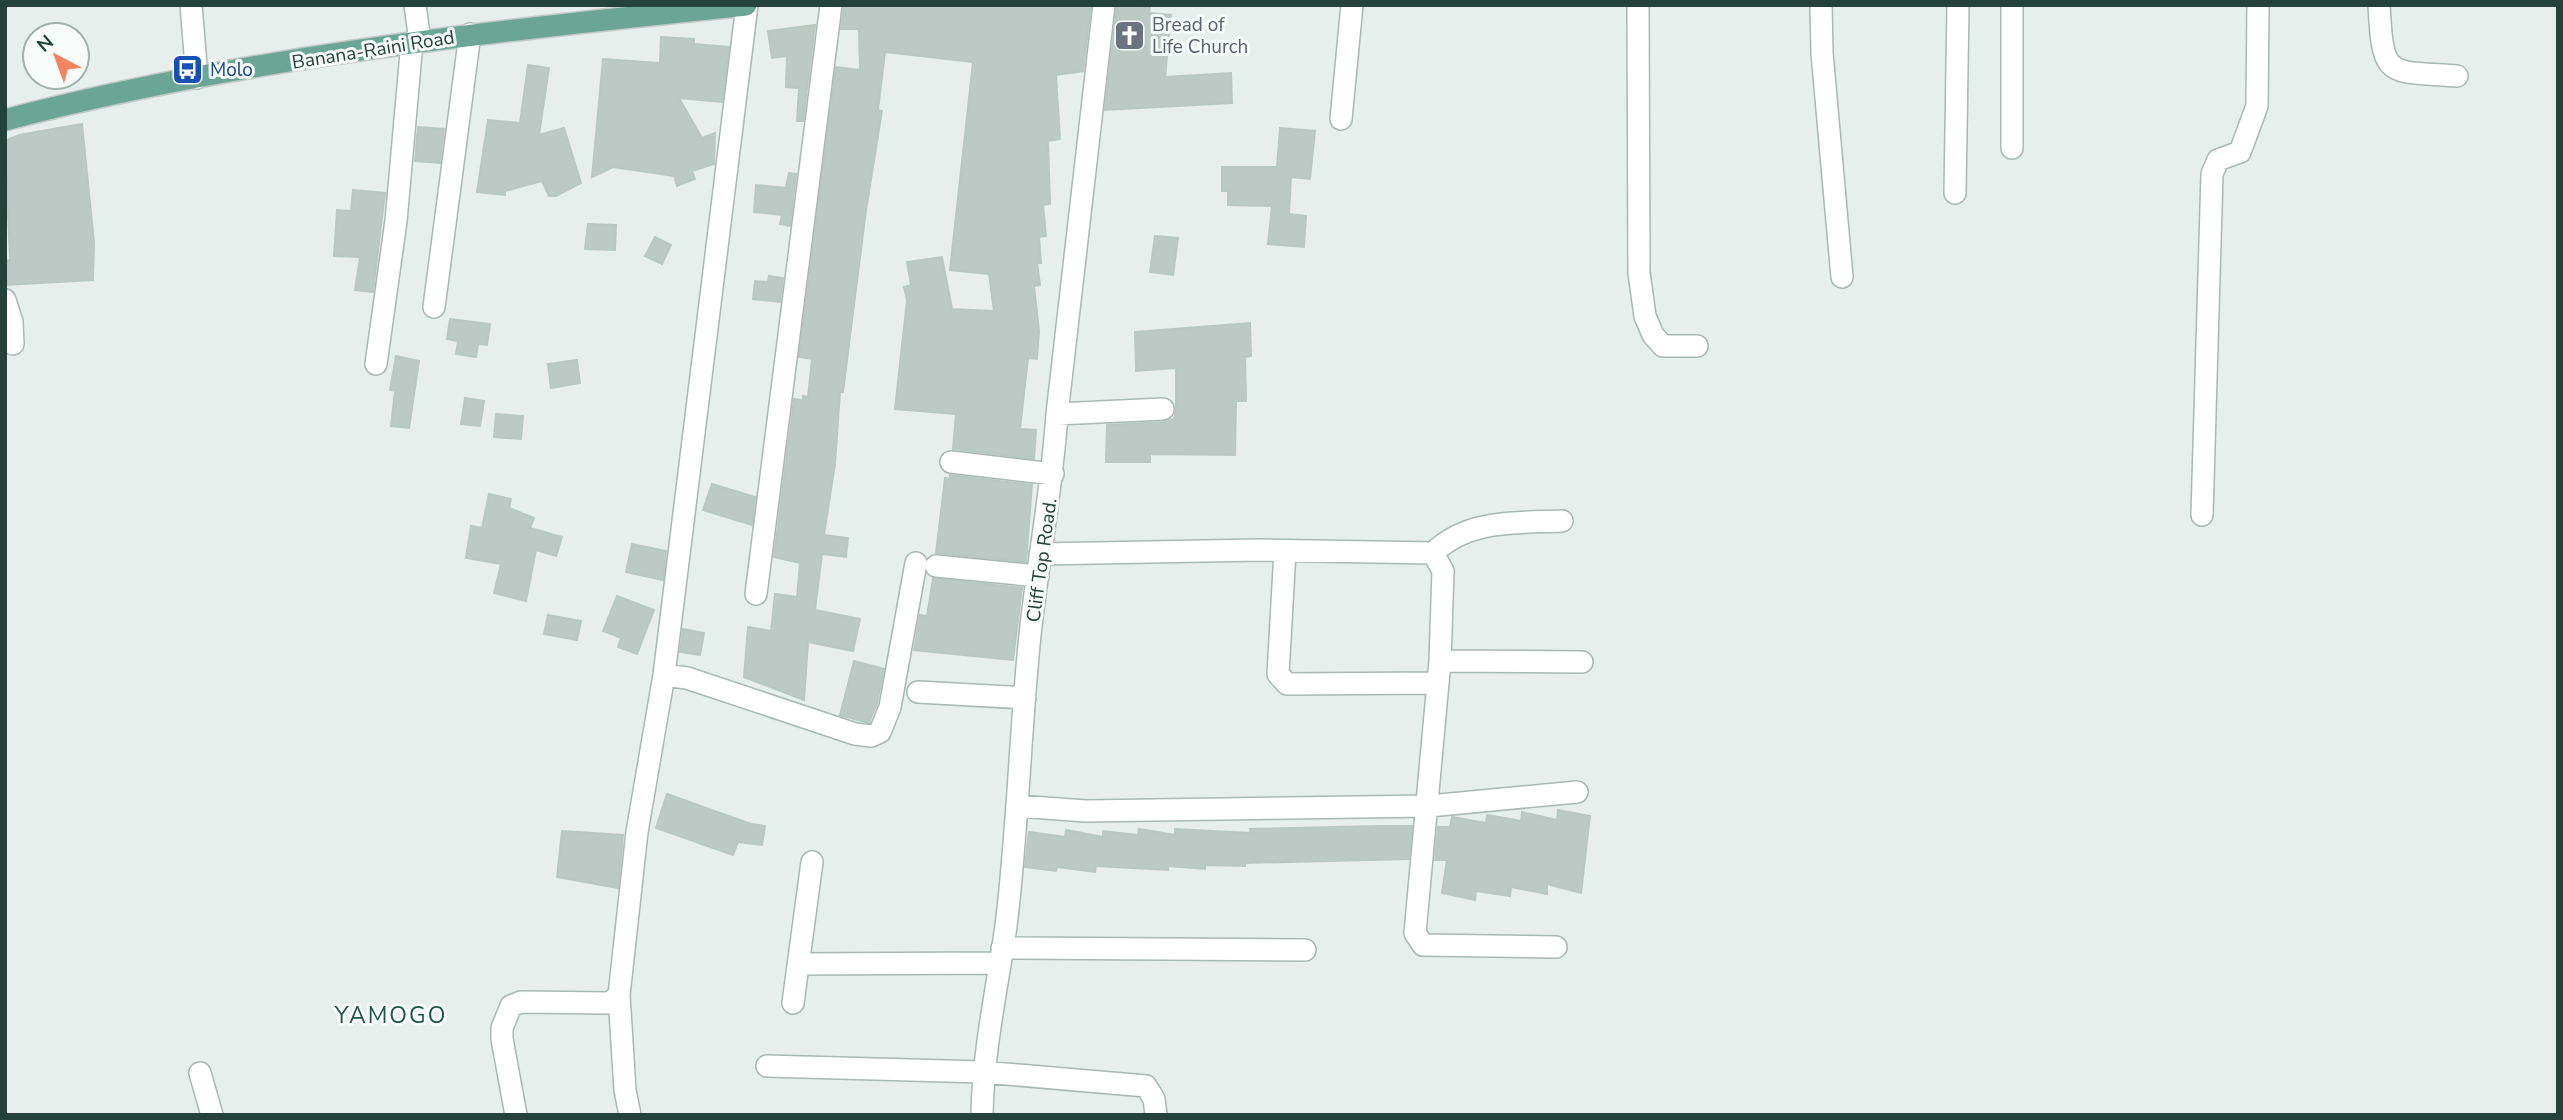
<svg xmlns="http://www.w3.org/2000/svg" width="2563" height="1120" font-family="'Nunito Sans',sans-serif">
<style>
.building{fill:#bbcac4;stroke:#b8c9c2;stroke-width:2}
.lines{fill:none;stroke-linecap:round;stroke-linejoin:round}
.minor-casing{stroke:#a8b8b2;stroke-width:24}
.major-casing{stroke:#c2cac8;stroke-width:24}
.minor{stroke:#fff;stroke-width:21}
.major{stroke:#6aa596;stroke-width:21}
.labels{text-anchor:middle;stroke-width:6;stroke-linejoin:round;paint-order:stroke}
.worship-label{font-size:19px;fill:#5b616d;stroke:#f7fbf9;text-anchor:start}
.street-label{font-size:19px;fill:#24423a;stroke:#f7fbf9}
.transit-label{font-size:19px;fill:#164399;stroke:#f7fbf9;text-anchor:start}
.quarter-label{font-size:23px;letter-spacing:2px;fill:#1f5548;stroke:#f7fbf9}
</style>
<rect width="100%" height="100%" fill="#e6efeb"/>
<path class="building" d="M1091,5l-8,66 -27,4 4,64 -12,2 2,63 -7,1 3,31 -7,1 2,26h-4l3,22 -6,1 5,45 -2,28 -9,-1 -8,71 16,1 -2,29 -81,-10 3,-35 -61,-5 12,-109 -3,-13 7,-2 -4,-23 35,-5 10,52 42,2 -5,-37 -39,-4 23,-208 -88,-10 -7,58 4,1 -16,99 -23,182h-3l-5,72 -11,71 24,3 -2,19 -24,-3 -7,56 45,9 -7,32 -45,-9 -4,58 -60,-23 4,-50 23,4 4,-37 22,3 3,-34 -26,-6 20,-158 9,1v-4l5,1 4,-38 -13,-2 37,-290 24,3 -1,-41h-18l3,-23z
M1117,5l33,2 -1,6 22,2 -6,62 66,-4 1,30 -127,7z
M815,25l-12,96h-6l2,-33 -13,-1 1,-31 -15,2 -4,-27z
M661,37l33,2v5l35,3 -7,55 -43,-4 23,40 13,-5 -1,31 -22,7 3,8 -18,7 -3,-10 -61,-9 -21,10 11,-118 57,4z
M528,65l21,3 -10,67 25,-7 17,55 -25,13h-7l-7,-15 -37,10v4l-28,-3 11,-72 32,3z
M82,124l12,118 -1,38 -88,5v-24l5,-1 -5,-119 14,-6z
M418,127l26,2 -4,34 -25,-2z
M1280,128l35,3 -5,48 -19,-2 -2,37 17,2 -2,31 -36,-3 4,-38 -44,-1v-14h-6v-24h55z
M789,173l7,1 -6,52 -10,-2 2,-9 -28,-3 2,-27 30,3z
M353,190l32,3 -12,99 -18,-2 5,-33 -26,-1 3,-46 14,1z
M588,224l28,1 -1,25 -30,-1z
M1155,236l23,2 -5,37 -23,-3z
M655,237l16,8 -9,19 -17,-8z
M769,276l14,2 -3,24 -27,-3 2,-18 13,1z
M450,319l40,5 -3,21 -9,-1 -2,13 -20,-3 2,-13 -11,-2z
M1250,323l1,33 -6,1 1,44h-10l-1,54 -85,-1v8h-44l1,-37 57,-3 10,-3 2,-10v-41l-40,3 -1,-39z
M396,356l23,5 -10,67 -18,-2 4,-35 -5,-1z
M577,360l3,23 -29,5 -3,-24z
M465,398l19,3 -4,25 -19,-2z
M496,414l27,2 -2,23 -27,-2z
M950,475l82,10 -6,77 -90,-9 9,-75 5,1z
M712,484l43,13 -3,28 -49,-15z
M489,494l22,5 -2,9 25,10 -4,10 32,9 -6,19 -20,-6 -10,51 -32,-8 7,-29 -35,-6 5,-32 11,2z
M632,544l34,7 -3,29 -37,-8z
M933,578l89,10 -9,72 -99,-10 6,-35 7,1z
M617,596l37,14 -17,44 -19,-7 3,-9 -18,-7z
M548,615l33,6 -4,19 -33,-6z
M683,629l21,4 -4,22 -20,-3z
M854,661l30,8 -7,34 -8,20 -29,-8z
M667,794l84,30 14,2 -3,19 -24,-3 -5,13 -77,-27z
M1558,810l32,6 -9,77 -34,-9v10l-36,-7 -1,9 -34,-5 -1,9 -33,-7 5,-33h-12l3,-33h12l2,-10 34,6 1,-8 34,6 1,-9 35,8z
M1379,826h33l-3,33 -164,4v3l-40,-1v4l-37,-3v4l-72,-4 -1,6 -38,-5 -1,4 -31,-4 4,-35 36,5 1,-7 37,7v-6l35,4 1,-6 36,6v-6l76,4 -1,-4z
M562,831l61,4 -5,53 -61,-11z"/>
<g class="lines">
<defs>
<path id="minor" d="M191,5l6,73
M415,5l5,36
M1638,5l1,268 6,43 8,19 10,11h34
M1821,5l1,48 20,224
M2379,5c4,74 7,66 78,71
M1341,119l11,-114
M2012,148v-143
M1955,193l3,-188
M5,300l7,22 1,22
M434,307l36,-273
M376,364l20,-143 16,-179
M1057,414l106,-5
M951,462l102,12
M2202,515l10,-341 6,-14 22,-8 17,-46 1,-101
M1285,551l-7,123 9,10 151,-1
M1433,553c35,-34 82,-30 129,-32
M1040,554l219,-4 174,3 10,18 -3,90 -25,272 8,12 133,2
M936,566l102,10
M756,594l75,-589
M1440,661l142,1
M664,675l23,3 168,56 16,2 9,-4 10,-25 26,-144
M918,692l107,6
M1018,806l68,5 343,-5 148,-14
M1002,948l303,2
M799,964l201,-1
M619,995l6,95 5,25
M793,1003l19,-141
M767,1066l216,6 163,14 8,13 2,16
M200,1073l12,42
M516,1115l-14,-76v-11l9,-22 10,-4 89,1 9,-8 18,-163 27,-157 83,-670
M982,1115c1,-64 15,-126 24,-189 12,-97 14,-194 24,-291 8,-74 22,-146 27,-221l47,-409"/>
<path id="major" d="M5,120c242,-64 493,-89 741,-115"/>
</defs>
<use href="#minor" class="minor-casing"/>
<use href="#major" class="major-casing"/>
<use href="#minor" class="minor"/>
<use href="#major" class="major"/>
</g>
<defs>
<symbol id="church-square" viewBox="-11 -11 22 22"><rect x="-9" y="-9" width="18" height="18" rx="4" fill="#6b7280" stroke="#f7fbf9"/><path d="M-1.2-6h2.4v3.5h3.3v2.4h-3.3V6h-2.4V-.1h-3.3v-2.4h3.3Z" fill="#fff"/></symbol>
<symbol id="bus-square" viewBox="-11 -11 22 22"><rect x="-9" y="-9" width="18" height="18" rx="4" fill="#1a4fb4" stroke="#f7fbf9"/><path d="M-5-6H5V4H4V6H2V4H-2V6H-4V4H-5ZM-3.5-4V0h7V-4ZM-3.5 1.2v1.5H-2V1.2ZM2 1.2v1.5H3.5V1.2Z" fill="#fff"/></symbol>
</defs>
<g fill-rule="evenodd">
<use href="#church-square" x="1112" y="18" width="35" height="35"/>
<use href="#bus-square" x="170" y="52" width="35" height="35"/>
</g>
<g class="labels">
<g class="worship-label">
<text x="1152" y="31">Bread of<tspan x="1152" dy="22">Life Church</tspan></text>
</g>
<g class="street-label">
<text transform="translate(373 49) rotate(-9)" y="7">Banana-Raini Road</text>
<text transform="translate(1041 560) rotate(-82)" y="7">Cliff Top Road.</text>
</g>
<g class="transit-label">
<text x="210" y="76">Molo</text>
</g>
<g class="quarter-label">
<text x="391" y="1023">YAMOGO</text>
</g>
</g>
<rect width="2563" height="1120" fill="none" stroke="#24423a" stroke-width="14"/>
<g transform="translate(56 56) rotate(319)"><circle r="33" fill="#f7fbf9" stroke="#a3b1ad" stroke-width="2"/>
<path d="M0-5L12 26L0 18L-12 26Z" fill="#f4845f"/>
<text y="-10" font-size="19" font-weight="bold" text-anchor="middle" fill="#24423a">N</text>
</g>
</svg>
